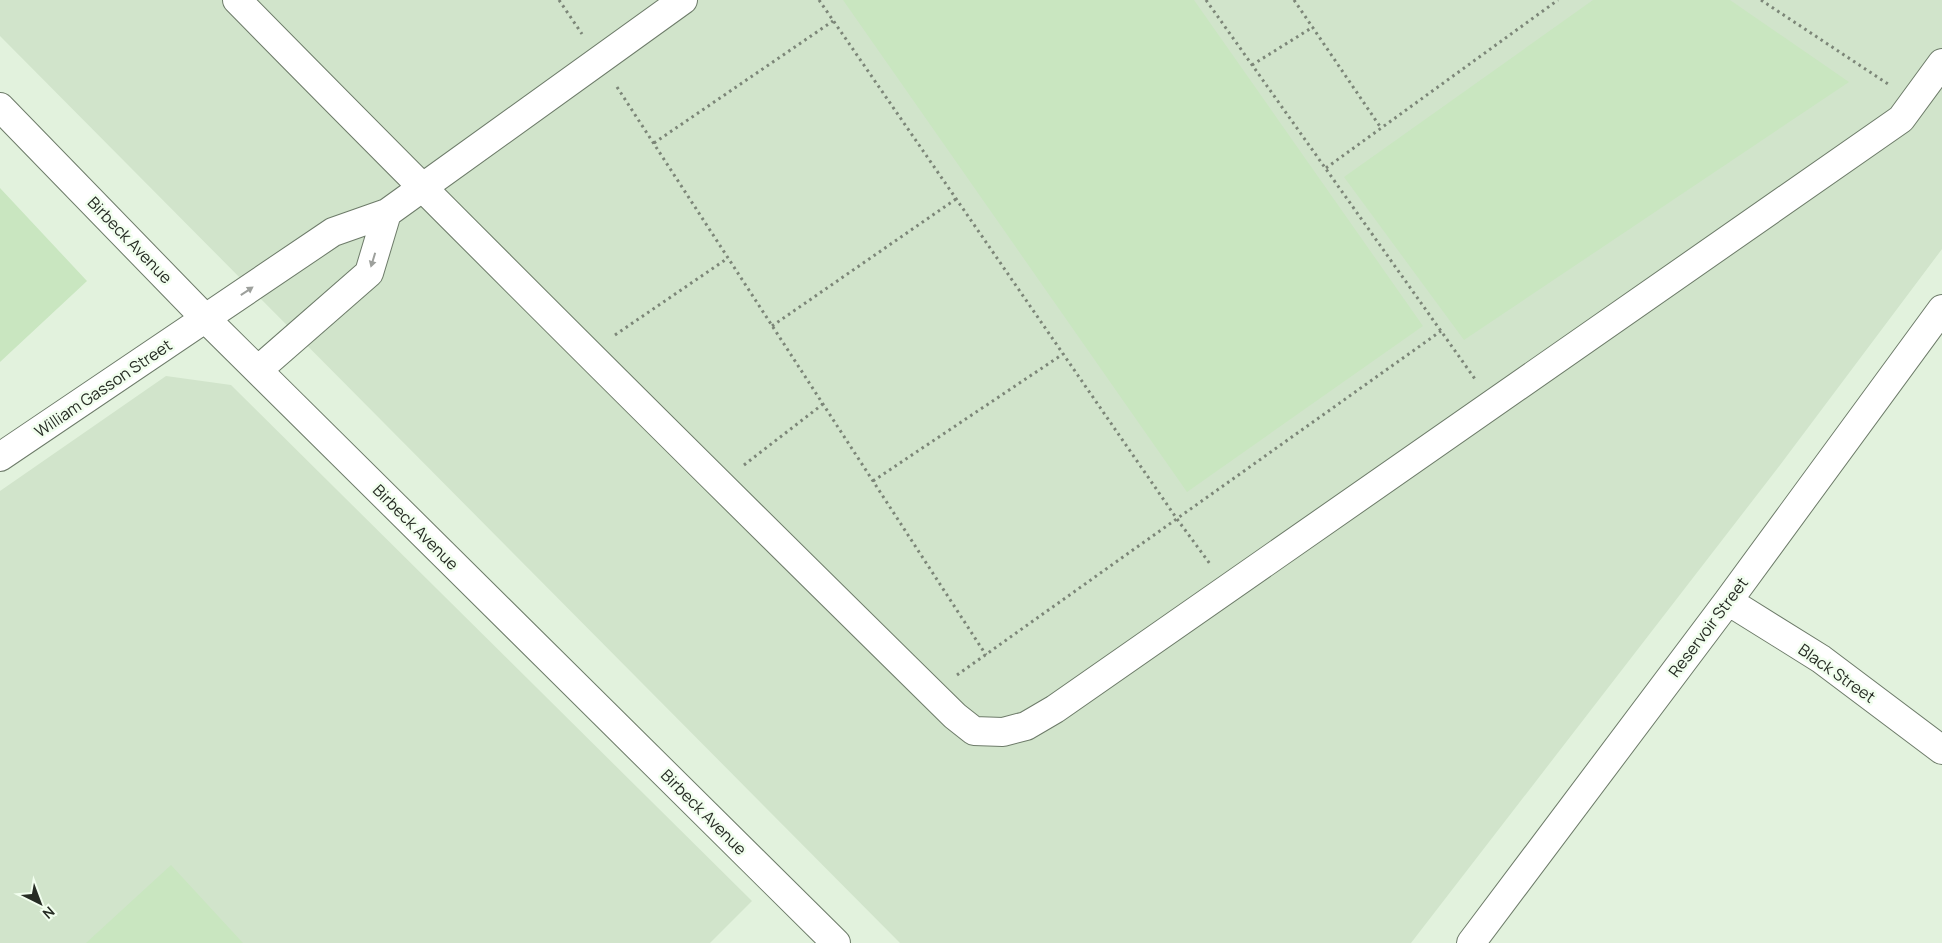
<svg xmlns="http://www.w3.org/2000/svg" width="1942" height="943" font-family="Manrope,sans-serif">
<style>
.built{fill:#d1e4cb}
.green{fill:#c9e6c0}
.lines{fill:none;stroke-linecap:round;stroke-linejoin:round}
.minor-casing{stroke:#6d7b69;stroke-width:30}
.path{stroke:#7c8678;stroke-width:3;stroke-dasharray:2.5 4;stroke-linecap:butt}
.minor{stroke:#fff;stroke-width:28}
.oneway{fill:#9da09c}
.labels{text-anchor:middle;stroke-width:5;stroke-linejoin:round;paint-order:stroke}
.street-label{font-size:16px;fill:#262c24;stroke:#f1feee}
</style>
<rect width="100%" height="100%" fill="#e2f2dd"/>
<path class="built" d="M0,0h1942v249l-165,220 -366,474h-511l-900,-907z
M166,376l65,9 521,516 -42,42h-710v-452z"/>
<path class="green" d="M843,0h351l229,326 -236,166z
M1593,0h137l119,82 -385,258 -120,-163z
M0,188l87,93 -87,81z
M171,865l72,78h-157z"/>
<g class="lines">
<defs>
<path id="minor" d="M237,0c237,241 477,479 718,716l19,15 29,1 23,-6 29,-17 846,-590 41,-56
M0,107l206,212 630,624
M258,370l111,-97 18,-60
M0,457l333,-225 54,-19 296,-213
M1728,601l93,58 121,91
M1471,943l257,-342 214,-292"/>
</defs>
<use href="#minor" class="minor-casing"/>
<path class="path" d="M559,0l23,34
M819,0l358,519 33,45
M1206,0l269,379
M1294,0l87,128
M1761,0l127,84
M1252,65l61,-38
M617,87l369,568
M654,143l179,-122
M1326,168l232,-168
M772,326l184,-127
M615,335l113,-77
M744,465l79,-61
M873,481l190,-127
M957,675l484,-344"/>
<use href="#minor" class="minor"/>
</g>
<defs><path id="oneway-solid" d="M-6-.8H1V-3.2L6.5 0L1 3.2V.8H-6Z" transform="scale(1.25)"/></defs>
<g class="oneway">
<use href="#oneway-solid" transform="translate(373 260) rotate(107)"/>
<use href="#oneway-solid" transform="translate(247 291) rotate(-34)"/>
</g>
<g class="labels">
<g class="street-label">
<text transform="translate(130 240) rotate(46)" y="6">Birbeck Avenue</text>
<text transform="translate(103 388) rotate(-34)" y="6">William Gasson Street</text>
<text transform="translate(416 527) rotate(45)" y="6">Birbeck Avenue</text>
<text transform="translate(1708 627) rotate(-53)" y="6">Reservoir Street</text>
<text transform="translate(1837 673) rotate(35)" y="6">Black Street</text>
<text transform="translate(704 812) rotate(45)" y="6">Birbeck Avenue</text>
</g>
</g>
<g transform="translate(40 903) rotate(138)" stroke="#f1feee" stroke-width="4" paint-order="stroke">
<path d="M0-4L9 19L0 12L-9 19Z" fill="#262c24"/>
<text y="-8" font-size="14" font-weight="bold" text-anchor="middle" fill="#262c24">N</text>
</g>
</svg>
